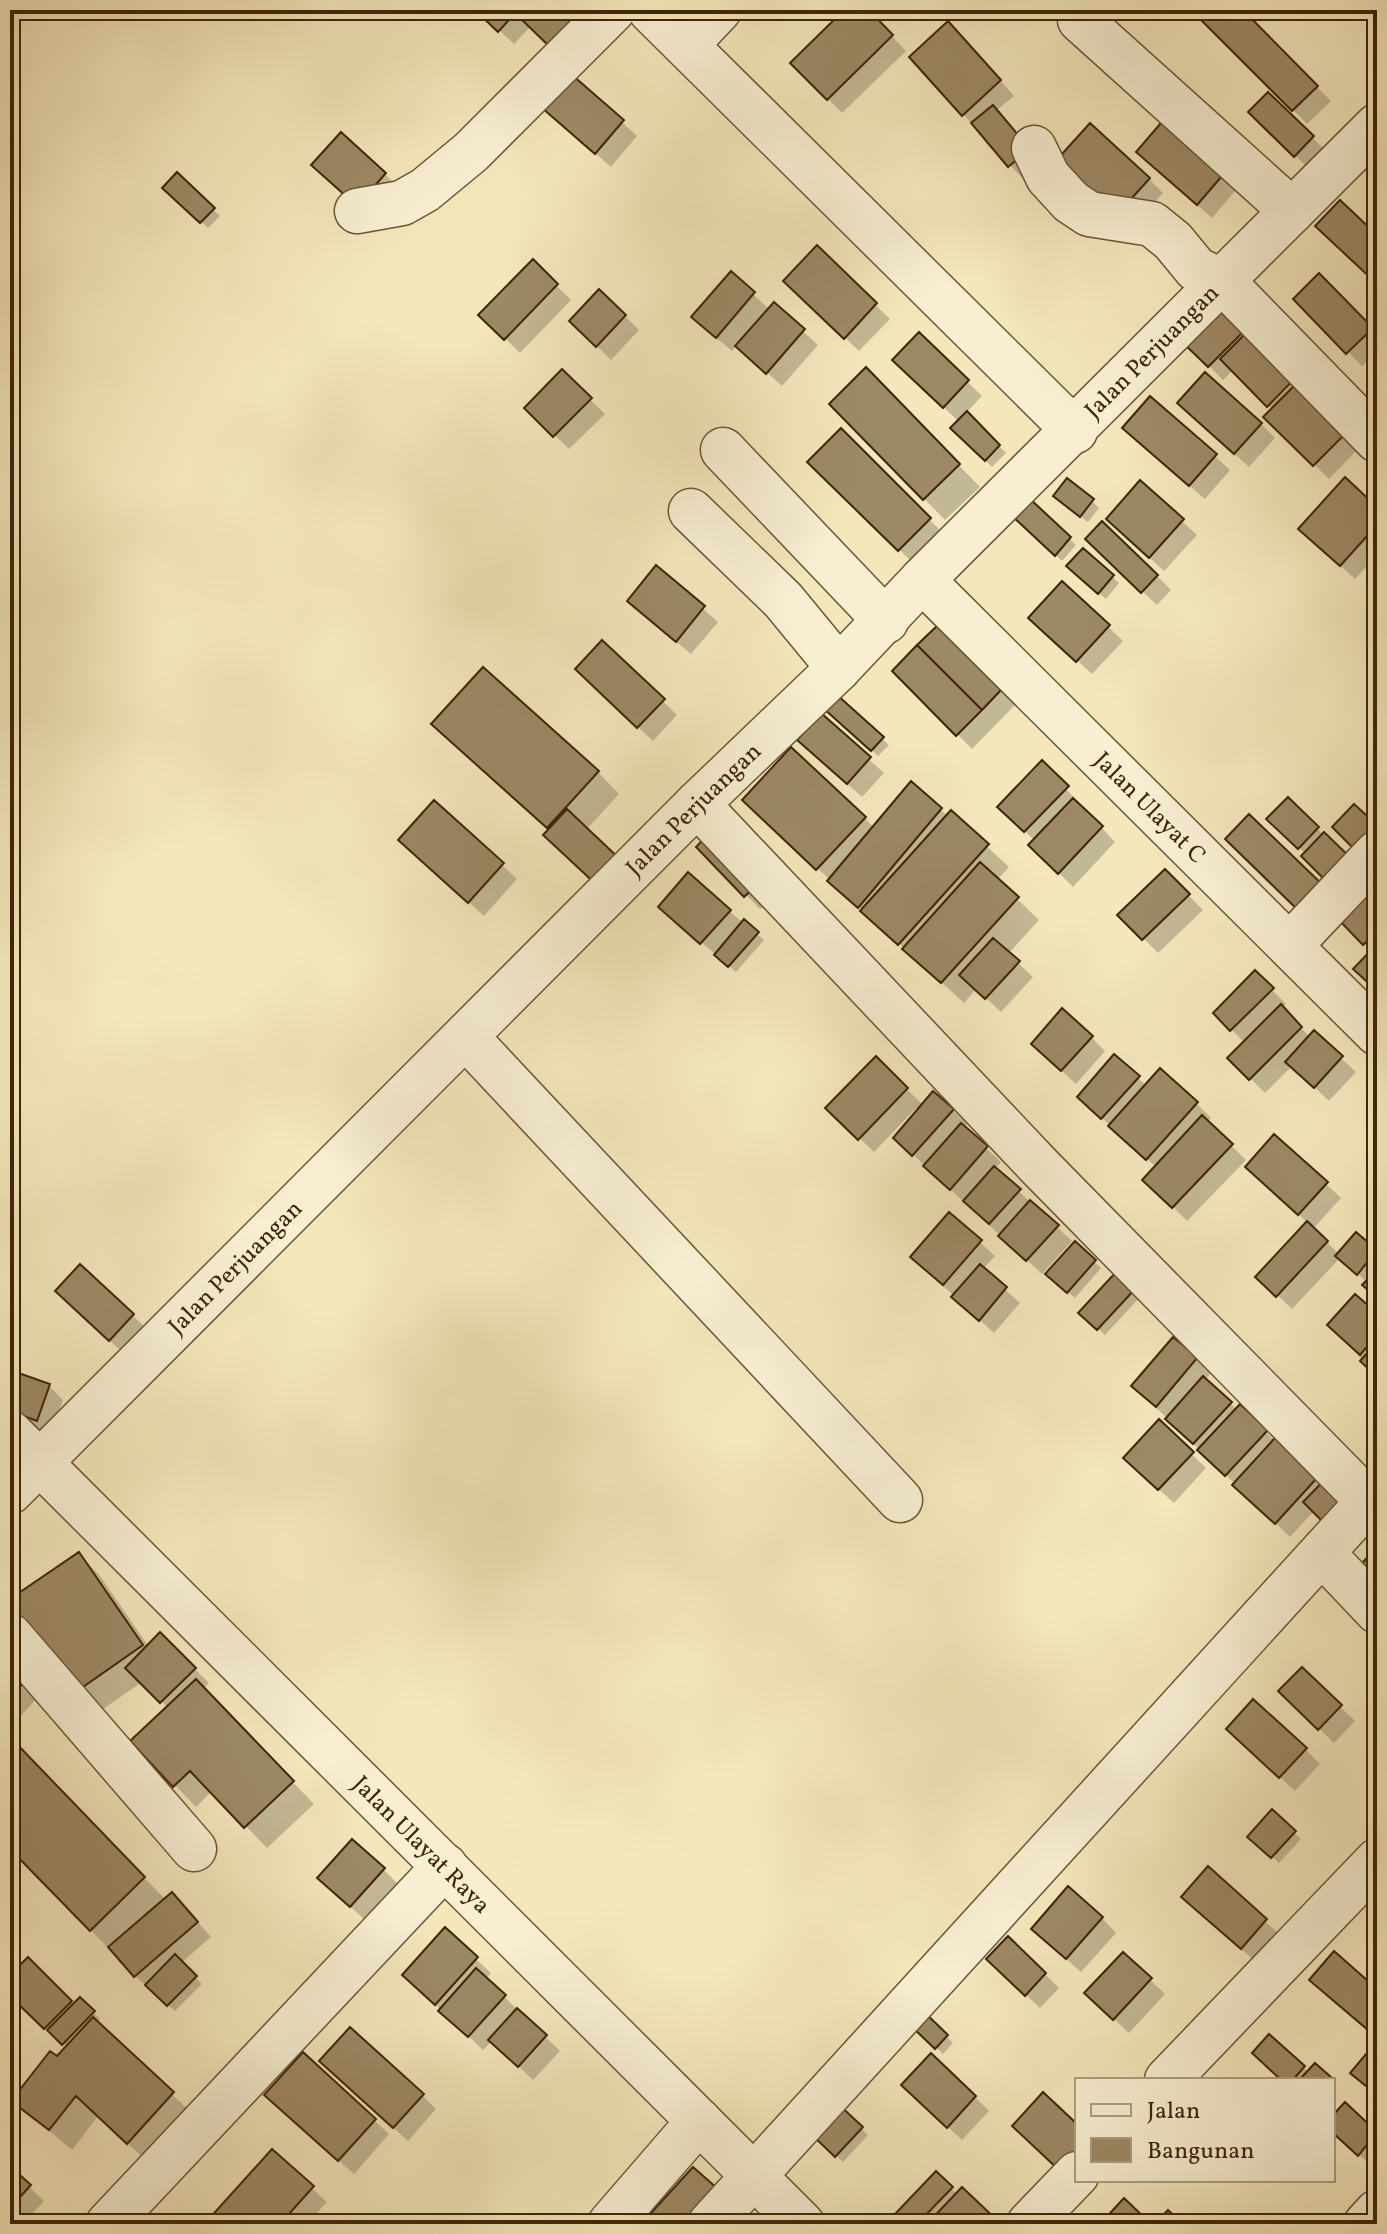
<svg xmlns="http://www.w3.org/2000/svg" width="1387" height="2234" font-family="Vollkorn,serif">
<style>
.shadow{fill:#0003}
.building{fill:#9d8966;stroke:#3f2408;stroke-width:2}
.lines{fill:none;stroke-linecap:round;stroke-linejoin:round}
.minor-casing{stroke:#6c5535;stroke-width:47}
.minor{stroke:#f8efd3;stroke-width:44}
.labels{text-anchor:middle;stroke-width:8;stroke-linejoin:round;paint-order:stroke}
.street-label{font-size:24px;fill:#3f2408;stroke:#f8efd3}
</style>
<rect width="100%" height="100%" fill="#f4e7bc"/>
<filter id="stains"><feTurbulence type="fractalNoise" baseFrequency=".0025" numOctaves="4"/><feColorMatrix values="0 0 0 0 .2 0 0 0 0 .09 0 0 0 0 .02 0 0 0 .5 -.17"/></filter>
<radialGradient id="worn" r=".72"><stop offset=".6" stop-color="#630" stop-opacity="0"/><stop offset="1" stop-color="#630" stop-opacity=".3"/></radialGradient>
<path class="shadow" d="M477,10h130l-76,16 -17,18z
M847,10h20l39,41 -64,62 -49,-50z
M1204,10h36l91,91 -24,23 -108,-109z
M963,38l51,58 -18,15 47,54 -19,15 -61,-66z
M572,77l65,59 -26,31 -67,-59z
M1268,94l59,58 -17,18 -59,-58z
M1167,118l74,66 -29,34 -59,-52z
M1056,164l93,15 14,14 -34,38z
M314,165l71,9 14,14 -26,30z
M177,175l43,41 -12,12 -43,-40z
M817,248l73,71 -31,32 -73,-70z
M533,262l38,38 -51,53 -39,-38z
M731,274l39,36 4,-5 44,40 -36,41 -45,-41 -5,6 -24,-20z
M1319,276l58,58v18l-15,14 -66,-67z
M625,316l14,14 -28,30 -39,-39z
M1254,328l105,120 -30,31 -63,-62 7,-7 -40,-40 -10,10 -40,-40z
M919,335l63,61 -16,17 40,40 -14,14 -39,-39 6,-6 -50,-48z
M866,370l114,117 -35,33 -113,-116z
M562,372l43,42 -36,35 -43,-41z
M1151,398l79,72 -25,29 -66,-57z
M1194,417l67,7 14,14 -26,29z
M841,431l110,110 -30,30 -111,-109z
M1141,483l56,52 -33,36 -41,-38z
M1029,500l47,45 -14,16 -48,-45z
M1092,501l7,7 -11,14 -26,-19z
M1377,509v46l-22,24 -40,-36z
M1083,551l36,32 -13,16 -30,-26z
M1102,554l55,22 14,14 -14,15z
M656,568l62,54 -27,32 -47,-39z
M1062,583l61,58 -31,33 -47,-42z
M939,627l77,77 -44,45 -78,-78z
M603,643l74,72 -24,26 -61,-57z
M836,697l53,48 -11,11 -52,-48z
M821,716l63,57 -22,24 -48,-43z
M434,724l164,48 21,22 -33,36h-36z
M1042,763l73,79 -42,45 -42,-42 4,-4 -35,-34z
M911,784l37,32 3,-3 58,54 -12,13 42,40 -31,34 25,23 -32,35 -25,-23 -12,14 -198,-182 99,-3 9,10z
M1288,800l71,69 -53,-15 -37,-35z
M434,803l83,76 -33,37 -69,-62z
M699,847l78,46 -17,16z
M1165,872l38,38 -45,43 -38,-38z
M1377,903v86l-5,-38 -31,-32z
M660,907l69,4 35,29 -28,32z
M1255,973l31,31 -4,5 28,28 4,-4 42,39 -27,29 -37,-35 -27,27 -35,-35 15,-15 -30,-30z
M1091,1037l14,14 -29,33 -28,-26z
M876,1059l47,46 30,5 14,14 -3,4 37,34 -6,7 77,72 -30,33 -132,-122 9,-41 -3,-3 -42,44 -46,-44z
M1138,1078l9,8 49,17 15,15 -4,4 39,38 -59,61 -42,-42 11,-12 -62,-56z
M1377,1150v19l-9,-9z
M1262,1181l64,3 15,14 -28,31 26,25 17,-20 21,19v43l-10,-14 -27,-24 -48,51 -34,-32 50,-54z
M949,1214l46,42 -12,13 37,34 -26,30 -67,-62z
M1075,1244l26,24 -26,30 -21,-17z
M81,1266l66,63 -23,25 -52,-49z
M1117,1274l24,22 -36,39 -24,-23z
M1377,1316v60l-33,-36z
M1173,1339l38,34 -6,7 32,30 3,-3 35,34 57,34 -18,36 -24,26 -142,-137z
M10,1372l39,14 14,14 -12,34 -41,-15z
M1159,1422l47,46 -32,35 -34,-31z
M79,1554l21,22 49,71 11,-12 49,48 -6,6 111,115 -47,44 -55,-57 -16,16 -21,-22 -7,-77 -26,-26 -49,34 -83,-110v-5z
M10,1655l36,33 -36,40z
M1302,1670l53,51 -21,22 -53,-52z
M11,1741l155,159 20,9 25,28 -30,26 21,21 -27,27 -40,-35 -125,-130z
M1243,1743l62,6 15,15 -25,27z
M1272,1812l29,27 -22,24 -29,-27z
M1208,1869l72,66 -24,27 -58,-51z
M384,1870l14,14 -33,36 -31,-28z
M10,1891l10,11 -10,10z
M1377,1904v21l-10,-10z
M1102,1918l14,15 -35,39 -48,-43z
M445,1930l46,43 -5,6 74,72 -27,29 -41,-39 -9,9 -64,-61z
M1123,1954l42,40 -36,39 -28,-26z
M28,1960l46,45 6,-5 20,19 -4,4 98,92 -44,49 -52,-48 -26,34 -58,-49 54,-54 -58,-54v-15z
M1003,1973l42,1 14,14 -19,20z
M1377,1991v47l-51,-44z
M922,2013l31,30 -10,11 -31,-30z
M1270,2037l38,35 7,-6 16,14h-47z
M303,2055l86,79 -35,40 -73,-65z
M336,2076l86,19 14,14 -28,32z
M975,2097l14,14 -27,29 -44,-41z
M1345,2105l32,29v15l-11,12 -33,-30v-13z
M837,2106l31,29 -25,27 -31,-30z
M272,2152l55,50 -20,22h-95z
M10,2169l34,32 -21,23h-13z
M936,2174l22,21 40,29h-87z"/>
<path class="building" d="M475,10h43l-20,22z
M527,10h60l-36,38 -31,-30z
M844,10h25l24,25 -66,65 -37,-37z
M1201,10h42l75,76 -26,25 -96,-96z
M948,21l53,59 -39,36 -53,-59z
M571,74l53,46 -29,34 -53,-46z
M1268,92l46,44 -20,21 -46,-45z
M993,105l37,44 -22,18 -37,-44z
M1167,116l61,53 -31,36 -61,-53z
M1090,123l60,55 -36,40 -61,-54z
M341,132l45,41 -29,33 -46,-41z
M177,172l38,36 -15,15 -38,-35z
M1340,200l37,35v49l-62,-58z
M817,245l60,58 -33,36 -61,-58z
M533,259l25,25 -54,56 -26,-25z
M731,271l24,21 -39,46 -25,-21z
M1319,273l54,55 -27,26 -53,-55z
M599,289l27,26 -30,32 -27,-26z
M1218,301l28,28 -38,38 -28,-27z
M774,302l31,27 -39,45 -31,-28z
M1254,325l47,47 -34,35 -47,-48z
M919,332l50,48 -26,28 -51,-48z
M866,367l94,97 -37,36 -94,-96z
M562,369l30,29 -39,39 -29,-29z
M1205,372l57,51 -28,31 -57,-51z
M1297,383l49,50 -33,33 -50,-49z
M1150,396l67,58 -28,32 -67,-58z
M967,411l33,34 -15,16 -35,-33z
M841,428l90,90 -33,33 -91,-89z
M1345,477l32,30v18l-37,41 -42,-37z
M1067,478l27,21 -14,18 -27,-21z
M1140,480l44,39 -35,39 -43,-39z
M1029,498l42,39 -16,19 -43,-40z
M1102,521l56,54 -17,18 -56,-54z
M1083,548l31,27 -16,19 -32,-28z
M656,565l49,41 -29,36 -49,-41z
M1062,581l48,44 -34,37 -48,-44z
M939,624l64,64 -21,22 -65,-65z
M602,640l63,59 -28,29 -62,-59z
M917,645l65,65 -26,26 -64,-65z
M483,667l116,104 -52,57 -116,-104z
M836,694l48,43 -13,14 -48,-43z
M821,713l50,44 -24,27 -50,-44z
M791,747l75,70 -50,53 -74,-70z
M1042,760l27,26 -45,46 -27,-25z
M911,781l31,27 -84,100 -31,-27z
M1288,797l31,30 -21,22 -32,-30z
M1073,798l30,28 -45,48 -30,-29z
M434,800l70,63 -36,40 -70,-63z
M1354,804l23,21v6l-20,21 -25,-25z
M567,809l57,54 -24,25 -57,-53z
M951,810l38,34 -91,101 -38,-34z
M1249,814l76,73 -25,25 -75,-73z
M715,827l49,51 -20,19 -48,-50z
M1324,832l30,29 -24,24 -29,-29z
M980,862l39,35 -78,86 -39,-34z
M1165,869l25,25 -48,46 -25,-25z
M688,872l43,38 -31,34 -42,-37z
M1367,890l10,11v31l-14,13 -25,-26z
M744,919l15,13 -31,35 -14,-12z
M993,938l27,23 -35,38 -26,-24z
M1377,944v47l-24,-22z
M1255,970l19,18 -44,43 -17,-18z
M1281,1004l21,23 -53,53 -22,-22z
M1062,1008l31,28 -32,35 -30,-27z
M1314,1030l29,26 -29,32 -29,-26z
M1114,1054l26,22 -39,43 -24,-22z
M876,1056l32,32 -50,52 -33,-32z
M1160,1068l38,34 -52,58 -38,-34z
M933,1091l21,18 -42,47 -19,-18z
M1202,1115l31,29 -61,64 -30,-28z
M961,1123l27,23 -38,44 -27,-24z
M1274,1134l54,48 -30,33 -53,-48z
M994,1166l27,23 -32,35 -26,-23z
M1030,1200l29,25 -33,36 -28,-25z
M949,1212l33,28 -39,45 -33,-28z
M1307,1221l21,20 -52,56 -21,-20z
M1356,1232l21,18 -20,25 -22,-19z
M1075,1241l21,19 -29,33 -22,-19z
M80,1264l54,50 -25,27 -54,-50z
M980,1264l27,23 -28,34 -28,-24z
M1377,1269v29l-15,-13z
M1117,1271l19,17 -39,42 -19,-17z
M1355,1294l22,19v22l-17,20 -33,-30z
M1173,1337l25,20 -42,50 -25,-21z
M1377,1342v35l-17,-16z
M10,1370l40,14 -13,37 -27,-10z
M1203,1376l29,26 -39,42 -28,-25z
M1240,1404l28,26 -43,46 -28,-26z
M1159,1419l35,33 -36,38 -35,-32z
M1284,1428l43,39 -52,57 -43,-39z
M1334,1470l22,22 -31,32 -22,-22z
M1377,1546v40l-20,-17z
M79,1552l64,93 -73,51 -60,-86v-11z
M160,1632l36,36 -36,35 -35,-35z
M10,1652l23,20 -23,26z
M1302,1667l40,38 -24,25 -40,-39z
M196,1679l98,102 -50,47 -54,-57 -17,16 -43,-46z
M1253,1699l54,49 -28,30 -53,-49z
M11,1738l134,139 -55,54 -80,-82z
M1272,1809l24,22 -25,27 -24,-21z
M352,1839l33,29 -35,39 -33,-29z
M1208,1866l59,53 -26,30 -60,-52z
M1068,1886l35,31 -37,42 -35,-30z
M172,1892l26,30 -64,55 -26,-30z
M445,1927l33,30 -43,48 -33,-30z
M1008,1936l38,37 -21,23 -39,-37z
M1334,1951l43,38v31l-9,10 -59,-50z
M1123,1952l29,26 -39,42 -29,-27z
M175,1954l22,22 -30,30 -22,-21z
M28,1957l44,44 -28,28 -34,-33v-21z
M476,1968l30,27 -38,42 -30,-26z
M80,1997l15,14 -33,34 -15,-15z
M517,2008l30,27 -29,32 -30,-27z
M922,2010l26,25 -13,14 -26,-25z
M93,2017l81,75 -47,52 -51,-48 -27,34 -38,-29 39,-50 7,5z
M350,2027l74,67 -31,34 -74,-67z
M1269,2034l36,32 -12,14h-12l-29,-27z
M1377,2041v54l-27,-22z
M303,2052l73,67 -38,42 -74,-66z
M931,2053l45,43 -29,32 -46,-43z
M1315,2063l16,14 -3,3h-29z
M1043,2092l34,32v28l-17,19 -48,-45z
M1345,2102l32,30 -19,24 -25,-23v-18z
M837,2103l26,24 -28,30 -26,-25z
M272,2149l42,37 -34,38h-70l-3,-3z
M10,2166l21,19 -21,23z
M693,2167l33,29 -26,28h-59z
M936,2171l17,16 -36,37h-8l-13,-11z
M962,2187l39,37h-74z
M1124,2198l27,26h-51z
M1168,2210l15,14h-28z"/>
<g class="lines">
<defs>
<g id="minor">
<path d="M650,10l425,421"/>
<path d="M1080,20l212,191"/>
<path d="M687,44l32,-34"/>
<path d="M1034,148l14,29 23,25 18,12 63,10 21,17 23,28 27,13 154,158"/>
<path d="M357,211l45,-8 23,-13 46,-38 142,-142"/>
<path d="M723,450l163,171"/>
<path d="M691,511l92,89 56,68"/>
<path id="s1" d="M922,580l455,453"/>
<path d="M697,804l342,362 329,335"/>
<path d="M1291,944l86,-91"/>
<path d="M466,1037l434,463"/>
<path id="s2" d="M10,1433l792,791"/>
<path id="s3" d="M10,1492l687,-688 142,-136 83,-88 455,-454"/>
<path d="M1323,1554l54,57"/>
<path d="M10,1636l184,213"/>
<path d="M1167,2080l210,-219"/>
<path d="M108,2224l337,-358"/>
<path d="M610,2224l89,-103"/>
<path d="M710,2224l667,-732"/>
<path d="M1029,2224l48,-50"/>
<path d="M1366,2224l11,-12"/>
</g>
</defs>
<use href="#minor" class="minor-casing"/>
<use href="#minor" class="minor"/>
</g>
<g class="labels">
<g class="street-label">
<text dy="8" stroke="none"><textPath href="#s3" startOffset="1614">Jalan Perjuangan</textPath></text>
<text dy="8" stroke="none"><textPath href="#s1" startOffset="322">Jalan Ulayat C</textPath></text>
<text dy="8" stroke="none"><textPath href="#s3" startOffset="966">Jalan Perjuangan</textPath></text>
<text dy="8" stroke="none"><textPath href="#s3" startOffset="318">Jalan Perjuangan</textPath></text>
<text dy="8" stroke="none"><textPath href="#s2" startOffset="582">Jalan Ulayat Raya</textPath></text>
</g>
</g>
<rect width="1387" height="2234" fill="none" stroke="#f4e7bc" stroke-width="40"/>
<rect x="12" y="12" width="1363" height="2210" fill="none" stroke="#3f2408" stroke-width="4"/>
<rect x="20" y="20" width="1347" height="2194" fill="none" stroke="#3f2408" stroke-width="2"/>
<rect x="1075" y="2078" width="260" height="104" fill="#f8efd3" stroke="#ae9e82" stroke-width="2"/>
<rect x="1091" y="2104" width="40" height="12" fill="#f8efd3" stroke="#ae9e82" stroke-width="2"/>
<text x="1147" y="2118" font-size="24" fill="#3f2408">Jalan</text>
<rect x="1091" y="2138" width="40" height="24" fill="#9d8966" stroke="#ae9e82" stroke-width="2"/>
<text x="1147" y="2158" font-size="24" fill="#3f2408">Bangunan</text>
<rect width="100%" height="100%" filter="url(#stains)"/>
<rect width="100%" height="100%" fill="url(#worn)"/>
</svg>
